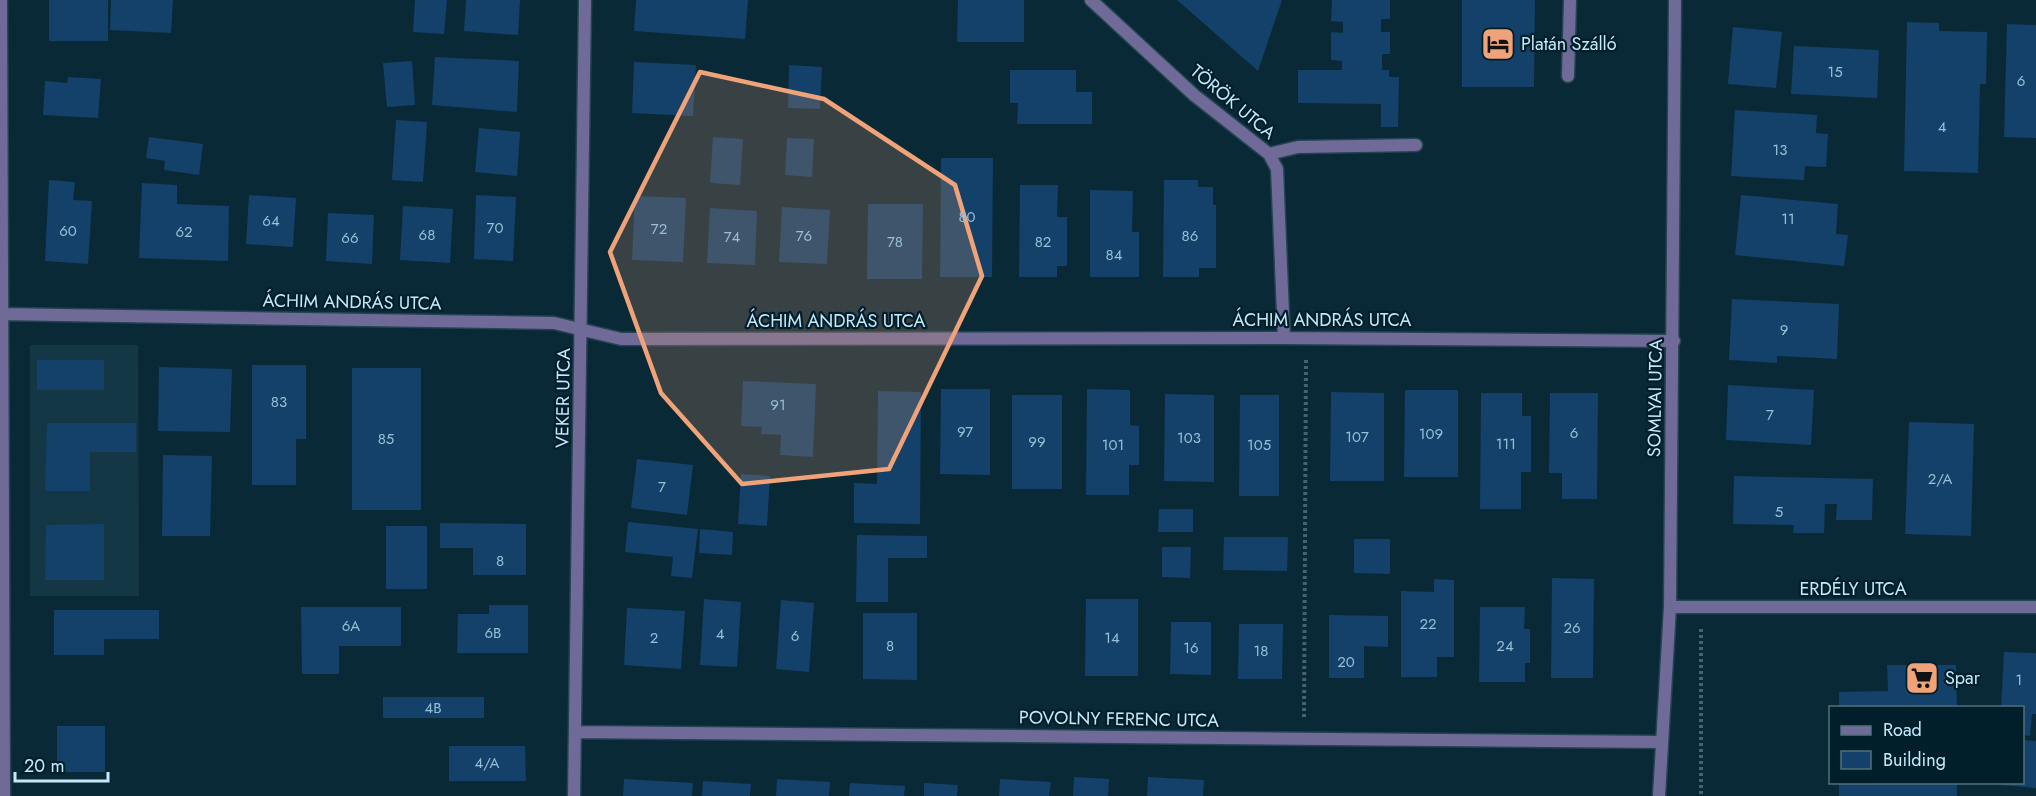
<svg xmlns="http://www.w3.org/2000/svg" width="2036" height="796" font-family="Jost,sans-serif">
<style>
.built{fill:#143745}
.building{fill:#13416a}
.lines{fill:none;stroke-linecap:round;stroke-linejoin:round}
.lane-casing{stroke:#244451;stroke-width:15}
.street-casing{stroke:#244451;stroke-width:15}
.path{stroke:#436371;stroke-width:4;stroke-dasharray:3 3;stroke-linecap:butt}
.lane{stroke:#6f6a97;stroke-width:12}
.street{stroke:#6f6a97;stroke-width:12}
.marked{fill:#f0a378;fill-opacity:0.2;stroke:#f0a378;stroke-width:4.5;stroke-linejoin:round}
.labels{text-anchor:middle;stroke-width:4.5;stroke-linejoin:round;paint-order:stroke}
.number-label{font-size:15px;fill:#99bfd6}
.poi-label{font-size:18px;fill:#c6e9fa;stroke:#011f2b;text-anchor:start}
.street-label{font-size:18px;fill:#c6e9fa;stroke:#011f2b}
</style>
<rect width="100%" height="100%" fill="#0a2936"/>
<path class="built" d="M30,345h108l1,251h-109z"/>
<path class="building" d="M49,0h59v41h-59z
M111,0h62l-2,33 -61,-3z
M415,0h32l-3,34 -31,-2z
M466,0h54l-2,35 -54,-4z
M636,0h112l-3,39 -111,-8z
M958,0h66v42h-67z
M1177,0h105l-24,71z
M1332,0h58v19h-9v13h9v22h-8v16h7v7h10l-1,50h-17v-23l-83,-1v-33h44v-9l-11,-1v-28l12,1v-11l-12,-1z
M1462,0h73l-1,87h-72z
M1907,22l32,1v8l48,1 -1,52h-6l-2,89 -74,-2z
M2007,24l29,1v113l-32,-1z
M1733,27l49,5 -6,56 -48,-4z
M1794,46l85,4 -2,48 -86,-4z
M435,57l84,4 -2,51 -85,-7z
M412,61l3,44 -28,2 -4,-44z
M634,62l62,3 -3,51 -61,-3z
M789,65l33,2 -2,42 -32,-1z
M1010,70h66v22h16v32h-75l1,-21h-8z
M68,77l33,2 -3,39 -55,-3 2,-34 22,2z
M1735,110l82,5 -1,18 12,1 -2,33 -21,-1 -1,14 -73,-4z
M396,120l31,2 -4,60 -31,-2z
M479,128l41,4 -3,44 -42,-4z
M149,137l54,7 -4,31 -35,-5 1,-9 -19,-3z
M713,137l30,2 -3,46 -30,-2z
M787,138l27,1 -2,38 -27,-2z
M941,158h52l-1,119h-52z
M49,180l26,2 -2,18 19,1 -4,63 -43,-3z
M1164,180h34v7h15v18h3v63h-17v9h-36z
M142,183l35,2v19l52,2 -1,55 -89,-3z
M1020,185h38l-1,32h10v49h-10v11h-38z
M1090,190l43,1 -1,41h7v45h-49z
M249,195l47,3 -3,49 -47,-3z
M476,195l40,2 -3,64 -39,-2z
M1741,195l97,9 -2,30 12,1 -4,31 -109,-11z
M635,196l51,2 -3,64 -51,-2z
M868,204h55l-1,75h-55z
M403,206l50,3 -3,54 -50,-3z
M782,207l48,3 -3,54 -48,-2z
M710,208l47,3 -2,54 -48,-2z
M328,213l46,2 -2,49 -46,-3z
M1732,299l107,5 -2,55 -60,-3v7l-48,-3z
M37,360h67v30h-67z
M252,365h54v74h-10v46h-44z
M159,367l73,2 -2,63 -72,-1z
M352,368h69v142h-69z
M743,381l73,3 -3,73 -33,-2 1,-20 -20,-1 1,-7 -21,-1z
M1728,385l86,5 -3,55 -85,-5z
M941,389h49v86l-50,-1z
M1087,389l43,1v35l9,1v39h-10v30h-43z
M1405,390h53v87h-54z
M878,391l43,1 -1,132 -66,-1v-40l23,1z
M1331,392l53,1v88h-54z
M1481,393h41v23h9v56h-10v37h-41z
M1550,393h48l-1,106h-35v-26h-13z
M1165,394l49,1v87l-50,-1z
M1012,395h50v94h-50z
M1240,395h39v101h-40z
M1909,422l65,2 -3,112 -66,-2z
M47,423h89v29h-46v39h-45z
M163,455l49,1 -2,80h-48z
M637,459l56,6 -6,50 -56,-7z
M741,474l29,2 -3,50 -29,-2z
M1734,476l139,3 -1,41h-36l1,-16h-12l-1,29h-31l1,-8 -61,-1z
M1159,509h34v23h-35z
M628,522l70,7 -6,49 -21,-2 2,-19 -48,-5z
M440,523l86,1v51h-53v-27h-33z
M104,524v56h-59l1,-55z
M386,526h41v63h-41z
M700,529l33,3 -1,23 -33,-2z
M857,535l70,1v22h-39v44h-32z
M1224,537h64l-1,34 -64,-1z
M1354,539h36v35l-36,-1z
M1162,547h29l-1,31 -28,-1z
M1552,578l42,1 -1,99h-42z
M1434,579l20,1v77h-17v20h-36v-86l33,1z
M704,599l37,3 -4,65 -37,-2z
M1086,599h52v77h-53z
M781,600l33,3 -5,69 -33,-3z
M489,605h39v48h-71l1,-39h31z
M301,607h100v39h-62v28h-37z
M1480,607h45l-1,22h6v34h-5v19h-46z
M627,608l58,3 -4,58 -57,-4z
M54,610h105v29h-55v16h-50z
M863,613h54v67l-54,-1z
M1329,615l59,1v31l-24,-1v32h-35z
M1171,622h40v53l-41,-1z
M1239,624h44l-1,55h-44z
M2004,652l32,1v61h-4l-2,22 -8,-1v-27h-21z
M1887,665h69l1,43h-118v-16l49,-1z
M383,697h101v21h-101z
M57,726h48v46h-48z
M2022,740l14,1v47l-35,-3v-3h21z
M449,746h76l1,35h-77z
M1074,777l35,2 -1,17h-35z
M1148,777l56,3 -1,16h-56z
M624,779l69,4 -1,13h-69z
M777,779l53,3 -1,14h-53z
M1000,779l51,3 -2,14h-50z
M703,781l48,3 -1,12h-48z
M1839,782h118v14h-118z
M850,783l55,3 -1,10h-55z
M924,783l34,2 -1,11h-33z"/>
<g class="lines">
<defs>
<path id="lane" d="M1568,76l2,-76"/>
<path id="street" d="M1,0l3,796
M1091,0l103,95 75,59 8,15 7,169
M1269,154l29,-7 118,-2
M0,314l554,9 67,16 663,-1 390,3
M1670,607h366
M575,732l1086,10
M574,796l11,-796
M1659,796l11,-189 5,-607"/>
</defs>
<use href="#lane" class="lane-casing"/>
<use href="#street" class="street-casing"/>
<path class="path" d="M1701,629v167
M1304,717l2,-358"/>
<use href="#lane" class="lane"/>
<use href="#street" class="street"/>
</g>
<path class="marked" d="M700,72l124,27 131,86 27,91 -93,193 -147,15 -81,-91 -51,-141z"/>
<defs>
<symbol id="hotel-square" viewBox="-11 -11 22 22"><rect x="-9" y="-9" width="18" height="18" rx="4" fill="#f0a378" stroke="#011f2b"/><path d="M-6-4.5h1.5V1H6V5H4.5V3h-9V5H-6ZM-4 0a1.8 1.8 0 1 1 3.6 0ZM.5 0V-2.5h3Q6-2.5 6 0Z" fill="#111"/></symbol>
<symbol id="supermarket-square" viewBox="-11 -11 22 22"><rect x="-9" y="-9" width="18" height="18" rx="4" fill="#f0a378" stroke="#011f2b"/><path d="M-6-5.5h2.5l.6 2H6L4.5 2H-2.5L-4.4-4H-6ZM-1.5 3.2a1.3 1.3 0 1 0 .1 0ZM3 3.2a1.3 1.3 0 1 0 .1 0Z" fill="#111"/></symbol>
</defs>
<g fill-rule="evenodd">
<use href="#hotel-square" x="1479" y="25" width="38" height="38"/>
<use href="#supermarket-square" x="1903" y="659" width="38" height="38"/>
</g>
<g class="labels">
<g class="number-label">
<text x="1835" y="77">15</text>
<text x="2021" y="86">6</text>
<text x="1942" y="132">4</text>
<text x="1780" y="155">13</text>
<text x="967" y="222">80</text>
<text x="1788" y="224">11</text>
<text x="271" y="226">64</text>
<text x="495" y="233">70</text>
<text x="659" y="234">72</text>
<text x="68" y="236">60</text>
<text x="184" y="237">62</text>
<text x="427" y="240">68</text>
<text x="804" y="241">76</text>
<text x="1190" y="241">86</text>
<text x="732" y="242">74</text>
<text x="350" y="243">66</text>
<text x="895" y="247">78</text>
<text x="1043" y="247">82</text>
<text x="1114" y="260">84</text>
<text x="1784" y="335">9</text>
<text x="279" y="407">83</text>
<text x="778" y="410">91</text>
<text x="1770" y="420">7</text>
<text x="965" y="437">97</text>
<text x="1574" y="438">6</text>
<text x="1431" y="439">109</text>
<text x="1357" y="442">107</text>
<text x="1189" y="443">103</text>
<text x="386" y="444">85</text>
<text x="1037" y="447">99</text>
<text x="1506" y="449">111</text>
<text x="1113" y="450">101</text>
<text x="1259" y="450">105</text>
<text x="1940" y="484">2/A</text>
<text x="662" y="492">7</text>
<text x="1779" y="517">5</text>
<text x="500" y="566">8</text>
<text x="1428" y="629">22</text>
<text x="351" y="631">6A</text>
<text x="1572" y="633">26</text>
<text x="493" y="638">6B</text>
<text x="720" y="639">4</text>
<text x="795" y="641">6</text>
<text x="654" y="643">2</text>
<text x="1112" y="643">14</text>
<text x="890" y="651">8</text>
<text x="1505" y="651">24</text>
<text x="1191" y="653">16</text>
<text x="1261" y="656">18</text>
<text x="1346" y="667">20</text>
<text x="2019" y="685">1</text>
<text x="433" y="713">4B</text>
<text x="487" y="768">4/A</text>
</g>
<g class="poi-label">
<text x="1521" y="50">Platán Szálló</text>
<text x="1945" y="684">Spar</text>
</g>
<g class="street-label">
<text transform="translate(1233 102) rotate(40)" y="6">TÖRÖK UTCA</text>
<text transform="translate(352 302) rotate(1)" y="6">ÁCHIM ANDRÁS UTCA</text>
<text x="1322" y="326">ÁCHIM ANDRÁS UTCA</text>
<text x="836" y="327">ÁCHIM ANDRÁS UTCA</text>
<text transform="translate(563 398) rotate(-89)" y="6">VEKER UTCA</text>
<text transform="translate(1655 398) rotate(-89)" y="6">SOMLYAI UTCA</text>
<text x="1853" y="595">ERDÉLY UTCA</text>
<text transform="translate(1119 719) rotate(1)" y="6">POVOLNY FERENC UTCA</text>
</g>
</g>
<rect x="1829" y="706" width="195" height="78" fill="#011f2b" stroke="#50707e" stroke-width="1.5"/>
<rect x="1841" y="726" width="30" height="9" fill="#6f6a97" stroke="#50707e" stroke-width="1.5"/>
<text x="1883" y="736" font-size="18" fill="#c6e9fa">Road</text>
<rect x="1841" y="751" width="30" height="18" fill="#13416a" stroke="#50707e" stroke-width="1.5"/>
<text x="1883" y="766" font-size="18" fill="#c6e9fa">Building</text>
<path d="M15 772v9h93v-9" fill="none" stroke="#c6e9fa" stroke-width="3"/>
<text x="24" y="772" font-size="18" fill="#c6e9fa" stroke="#011f2b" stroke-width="4.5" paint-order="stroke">20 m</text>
</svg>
